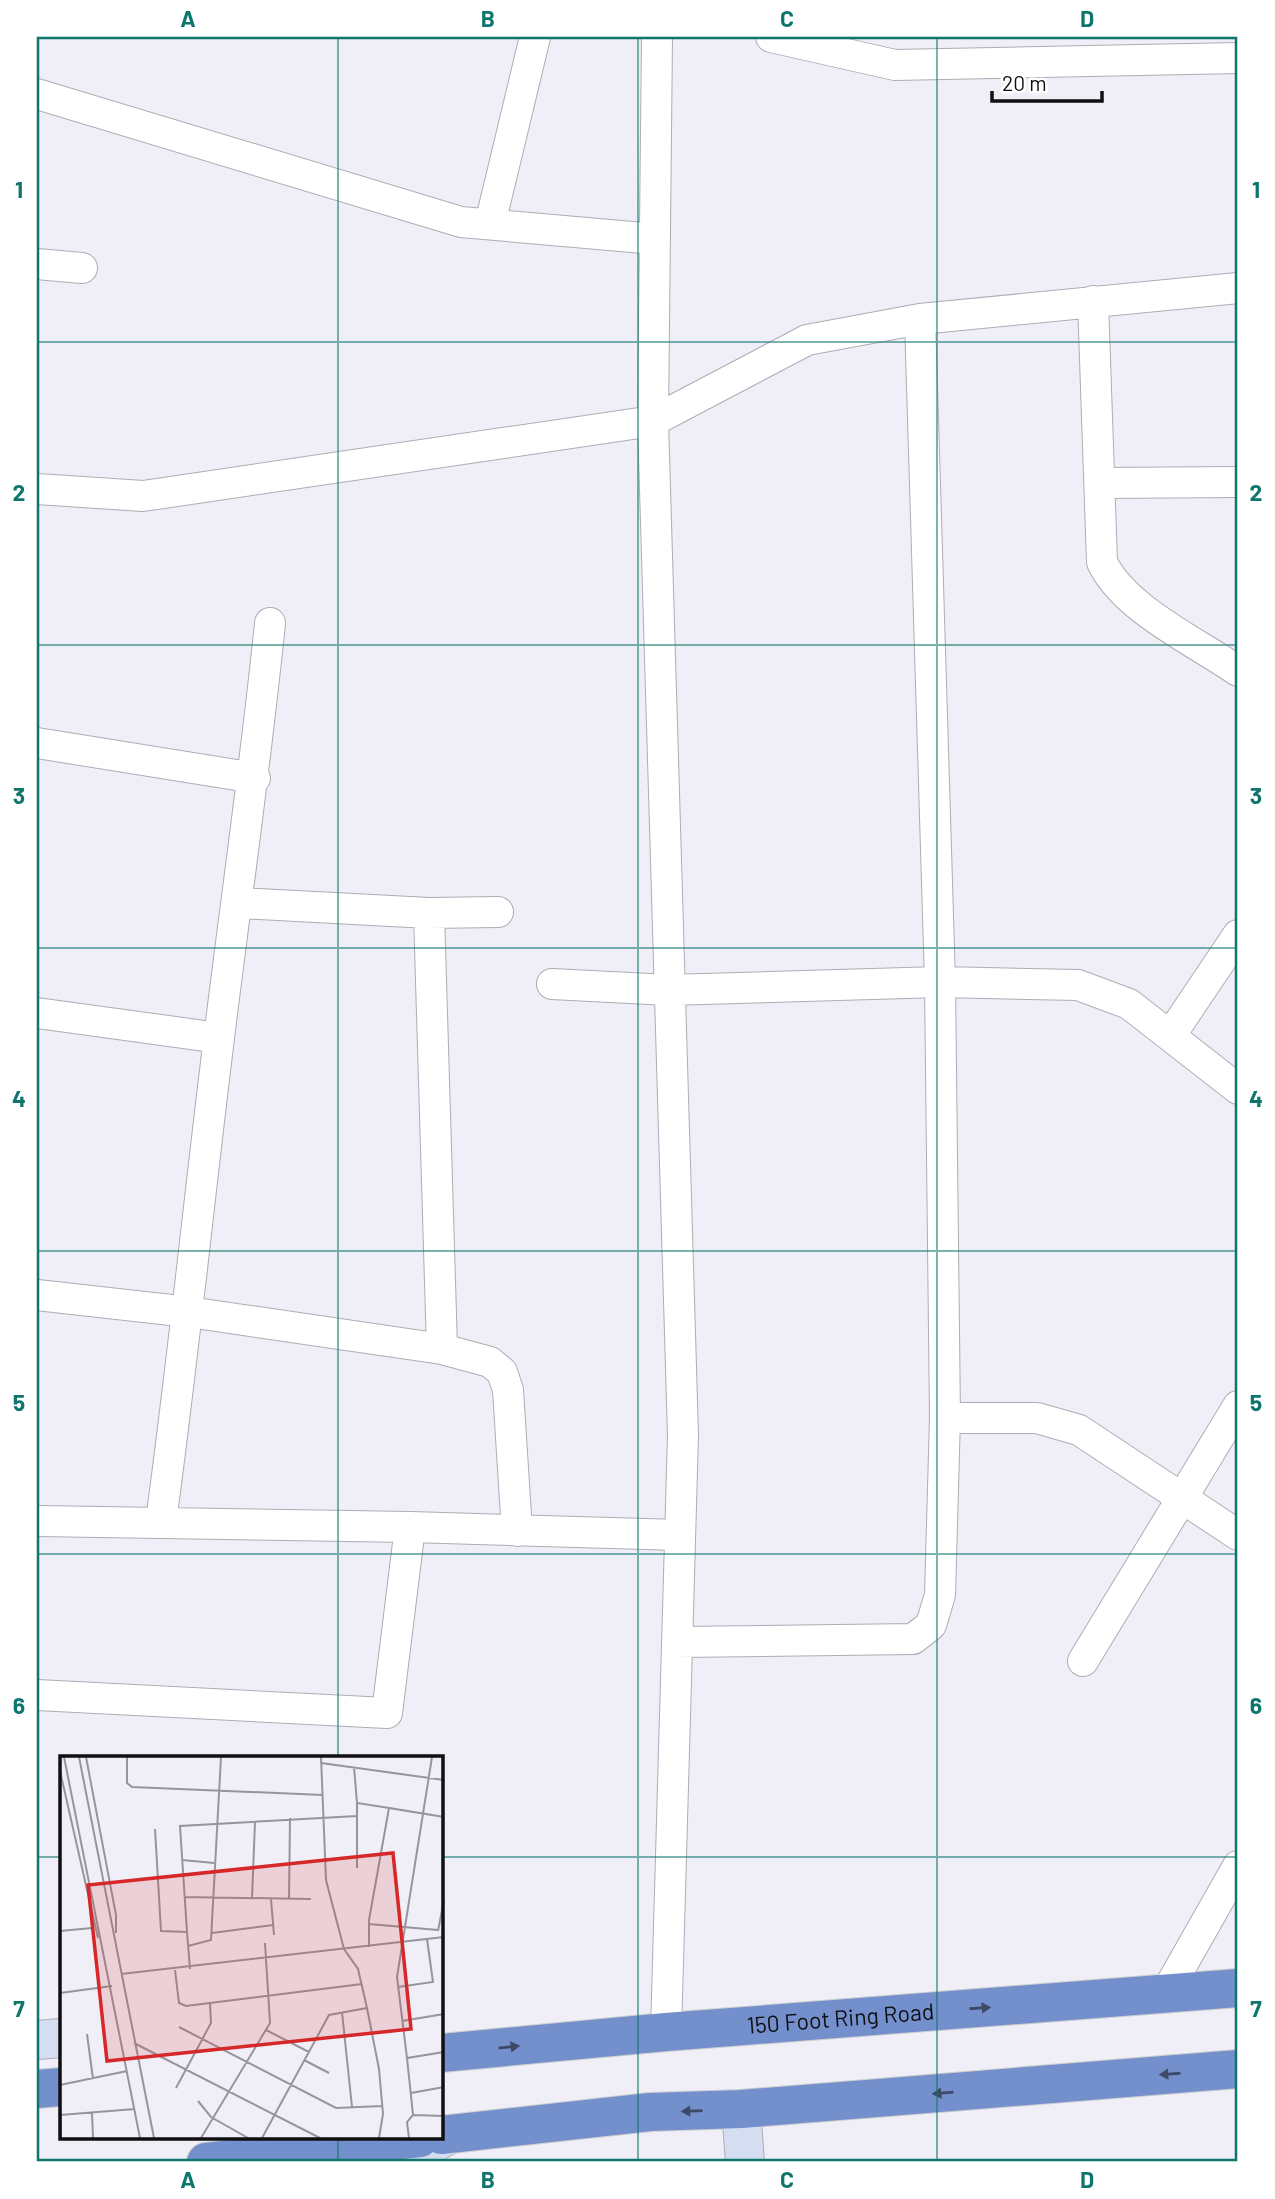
<svg xmlns="http://www.w3.org/2000/svg" width="1275" height="2199" font-family="Barlow,sans-serif">
<style>
.lines{fill:none;stroke-linecap:round;stroke-linejoin:round}
.street-casing{stroke:#aeacb5;stroke-width:32}
.secondary-casing{stroke:#aeacb5;stroke-width:40}
.highway-casing{stroke:#cfcfd0;stroke-width:40}
.street{stroke:#fff;stroke-width:30}
.secondary{stroke:#d5ddf0;stroke-width:38}
.highway{stroke:#738fcc;stroke-width:38}
.oneway{fill:#3d4966}
.grid{fill:none;stroke:#0f766e;stroke-width:2;stroke-opacity:0.55}
.labels{text-anchor:middle;stroke-width:6;stroke-linejoin:round;paint-order:stroke}
.street-label{font-size:23px;fill:#100f12;stroke:#fff}
.inset-road{fill:none;stroke:#96959b;stroke-width:2}
.view{fill:#d62828;fill-opacity:0.15;stroke:#d62828;stroke-width:3.5}
.inset-edge{fill:none;stroke:#100f12;stroke-width:3.5}
.neatline{fill:none;stroke:#0f766e;stroke-width:2.5}
.grid-label{font-size:23px;text-anchor:middle;font-weight:bold;fill:#0f766e}
</style>
<rect width="100%" height="100%" fill="#f0eef7"/>
<g class="lines">
<defs>
<path id="street" d="M657,37l-4,384 30,1014 -17,597
M771,37l124,28 343,-7
M37,94l424,128 194,17
M490,224l45,-187
M37,264l45,4
M1093,301l9,261c21,46 94,80 136,109
M1102,483l136,-1
M37,489l106,7 510,-75 154,-81 113,-21 318,-31
M37,743l218,35
M238,903l191,10 69,-1
M429,913l13,436
M552,984l117,6 271,-8 138,3 51,19 109,85
M37,1013l182,25
M1170,1036l68,-101
M37,1295l152,17 253,37 48,13 12,10 6,18 9,141
M945,1418h92l42,12 159,105
M37,1521l373,6 -23,186 -350,-18
M161,1521c22,-161 38,-322 58,-483 17,-139 37,-276 51,-415
M410,1527l270,8
M677,1642l236,-3 18,-14 9,-30 5,-177 -5,-436 -20,-663
M1083,1661l155,-255
M1166,1993l72,-127"/>
<path id="secondary" d="M37,2040l24,-2
M741,2109l4,53
M399,2162l51,-28"/>
<g id="highway">
<path id="s1" d="M441,2053l225,-21 572,-44"/>
<path d="M37,2089l24,-2"/>
<path d="M441,2135l209,-23 91,-3 497,-40"/>
<path d="M206,2162l214,-24"/>
</g>
</defs>
<use href="#street" class="street-casing"/>
<use href="#secondary" class="secondary-casing"/>
<use href="#highway" class="highway-casing"/>
<use href="#street" class="street"/>
<use href="#secondary" class="secondary"/>
<use href="#highway" class="highway"/>
</g>
<defs><path id="oneway-solid" d="M-6-.8H1V-3.2L6.5 0L1 3.2V.8H-6Z" transform="scale(1.75)"/></defs>
<g class="oneway">
<use href="#oneway-solid" transform="translate(980 2008) rotate(-4)"/>
<use href="#oneway-solid" transform="translate(509 2047) rotate(-6)"/>
<use href="#oneway-solid" transform="translate(1170 2074) rotate(176)"/>
<use href="#oneway-solid" transform="translate(943 2093) rotate(175)"/>
<use href="#oneway-solid" transform="translate(692 2111) rotate(178)"/>
</g>
<path class="grid" d="M338,37v1721M638,37v2125M937,37v2125M37,342h1201M37,645h1201M37,948h1201M37,1251h1201M37,1554h1201M37,1857h24M441,1857h797M338,2138v24"/>
<g class="labels">
<g class="street-label">
<text dy="8" stroke="none"><textPath href="#s1" startOffset="401">150 Foot Ring Road</textPath></text>
</g>
</g>
<g transform="translate(60 1756)">
<rect width="383" height="383" fill="#f0eef7"/>
<path class="inset-road" d="M4,1l76,381M19,1l75,381M26,1l30,158v18M67,1v26l5,4 191,8M261,1l5,123 18,69 14,20 9,39 12,61 4,45 -4,24M372,1l-35,220 10,81 37,-6M261,7l123,17M294,11l3,36 32,5M0,15l38,167M297,47v65M95,73l6,102 26,1 -7,-106 177,-10M122,104l32,3M125,141l126,2M192,142l3,-76M211,143l3,36M229,143l1,-81M309,168l69,6M0,175l32,-3M378,175l6,-31M127,176l3,37M152,177l61,-8M128,190l23,-6 10,-183M309,191v-27l20,-112 55,9M115,214l4,33 7,3 176,-22M61,218l323,-37M338,231l35,-5 -6,-43M0,237l52,-7M282,256l10,95M342,265l42,-7M119,271l157,81 46,-2M206,274l43,22M27,278l6,45M74,287l186,95M347,302l6,57 -6,7 2,16M244,304l25,13M0,329l67,-14M0,329l1,53M116,332l35,-65 -1,-19M351,337l33,-6M138,345l13,16 37,21M32,357l1,25M0,359l75,-6M353,359l31,1M141,382l69,-115 -5,-80M202,382l67,-123 38,-7"/>
<path class="view" d="M333,97l18,176 -304,32 -19,-176z"/>
<rect width="383" height="383" class="inset-edge"/>
</g>
<rect width="1275" height="2199" fill="none" stroke="#ffffff" stroke-width="77"/>
<path d="M992 91v10h110v-10" fill="none" stroke="#100f12" stroke-width="3.5"/>
<text x="1002" y="91" font-size="21" fill="#100f12" stroke="#ffffff" stroke-width="5" paint-order="stroke">20 m</text>
<rect x="38" y="38" width="1198" height="2122" class="neatline"/>
<g class="grid-label">
<text x="188" y="27">A</text>
<text x="488" y="27">B</text>
<text x="787" y="27">C</text>
<text x="1087" y="27">D</text>
<text x="19" y="198">1</text>
<text x="1256" y="198">1</text>
<text x="19" y="501">2</text>
<text x="1256" y="501">2</text>
<text x="19" y="804">3</text>
<text x="1256" y="804">3</text>
<text x="19" y="1107">4</text>
<text x="1256" y="1107">4</text>
<text x="19" y="1411">5</text>
<text x="1256" y="1411">5</text>
<text x="19" y="1714">6</text>
<text x="1256" y="1714">6</text>
<text x="19" y="2017">7</text>
<text x="1256" y="2017">7</text>
<text x="188" y="2188">A</text>
<text x="488" y="2188">B</text>
<text x="787" y="2188">C</text>
<text x="1087" y="2188">D</text>
</g>
</svg>
